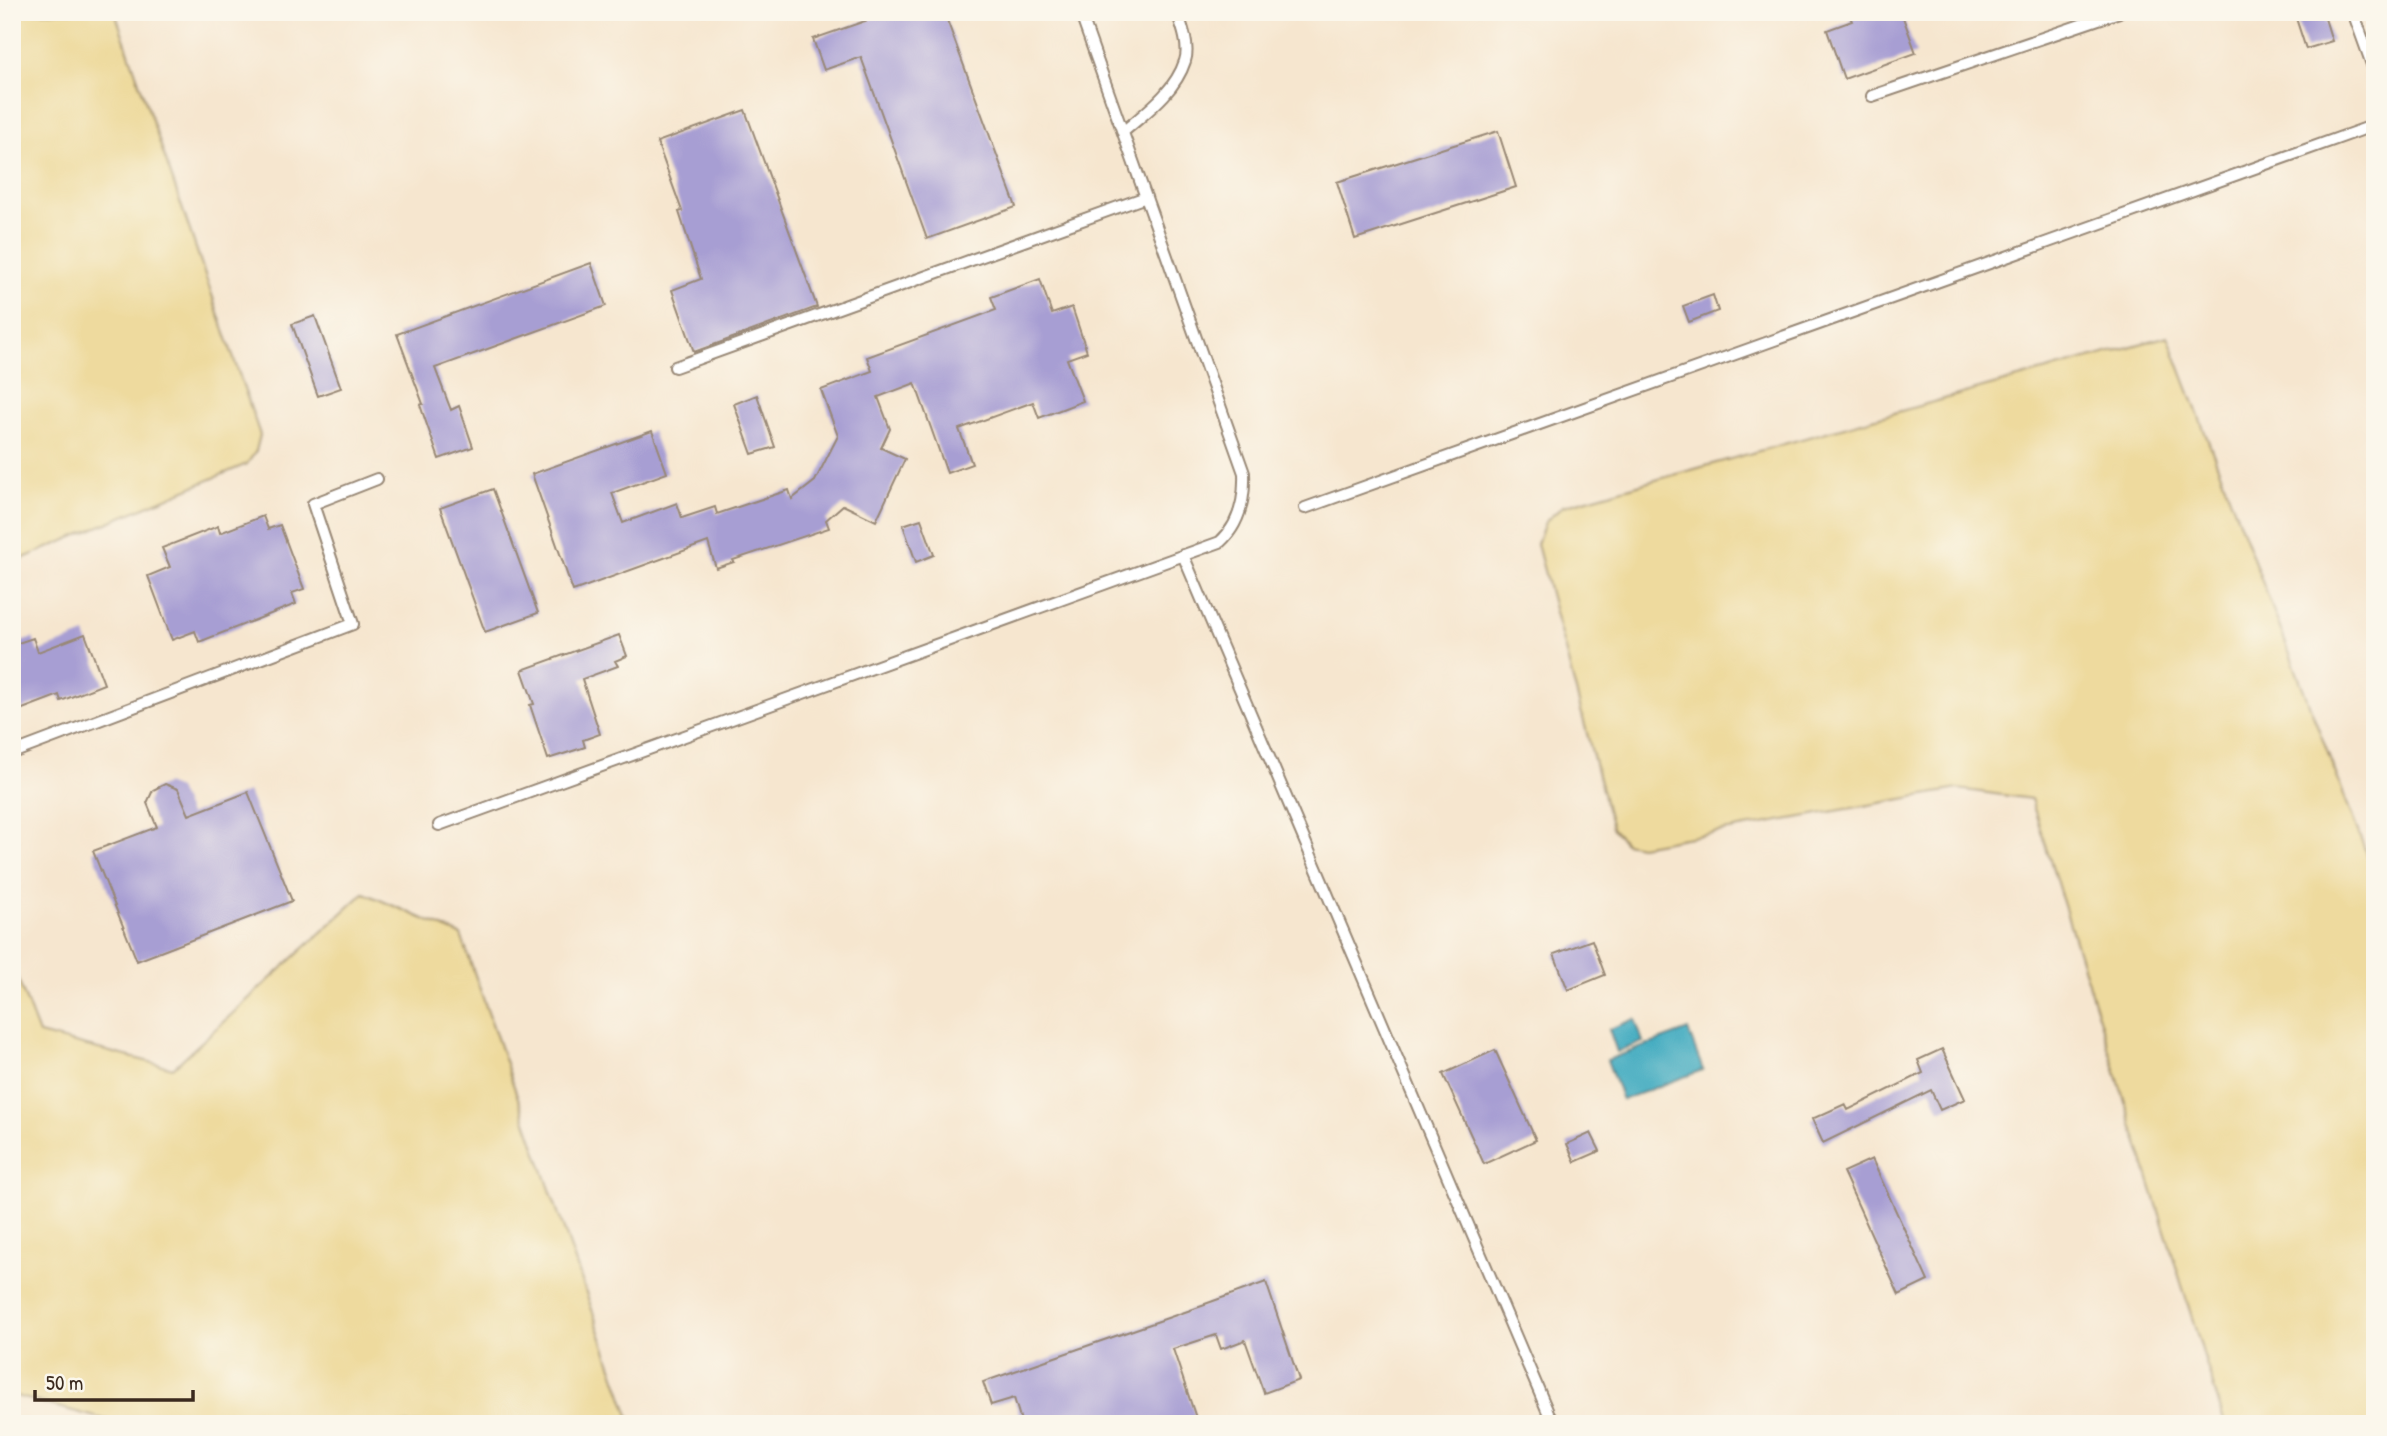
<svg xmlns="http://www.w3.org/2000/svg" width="2387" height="1436" font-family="'Patrick Hand',sans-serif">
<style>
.sand{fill:#eeda9e;stroke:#94825e;stroke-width:2}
.water{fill:#40aac0;stroke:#3e6a6f;stroke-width:2}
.building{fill:#a79ed3}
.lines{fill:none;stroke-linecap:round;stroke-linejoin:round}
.lane-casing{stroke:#988876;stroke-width:14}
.lane{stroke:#fff;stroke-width:10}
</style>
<rect width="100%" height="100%" fill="#fbf7ec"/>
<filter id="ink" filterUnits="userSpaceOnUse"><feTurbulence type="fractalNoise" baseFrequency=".0143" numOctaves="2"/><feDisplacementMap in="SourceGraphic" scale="14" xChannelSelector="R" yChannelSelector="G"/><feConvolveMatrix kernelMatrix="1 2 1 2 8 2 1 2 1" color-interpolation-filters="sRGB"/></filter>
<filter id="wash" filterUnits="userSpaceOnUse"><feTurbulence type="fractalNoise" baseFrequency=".00686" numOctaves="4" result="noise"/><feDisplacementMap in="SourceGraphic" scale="28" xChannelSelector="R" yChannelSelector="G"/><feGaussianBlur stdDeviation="1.57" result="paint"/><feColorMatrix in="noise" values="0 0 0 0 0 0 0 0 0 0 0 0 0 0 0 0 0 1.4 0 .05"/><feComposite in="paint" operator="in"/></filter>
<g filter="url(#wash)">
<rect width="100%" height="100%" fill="#f6e6cf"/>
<path class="sand" d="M12,12h103l145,423 -4,16 -9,13 -235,99z
M2168,336l207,540v548h-150l-194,-625 -73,-10 -318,57 -15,-3 -13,-15 -75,-284 8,-22 18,-16z
M364,893l97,42 171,489h-510l-110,-29v-431l27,70 134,34z"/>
<path class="water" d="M1635,1019l8,23 -26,10 -8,-23z
M1688,1030l15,40 -81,30 -15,-40z"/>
<g id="blocks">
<path class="building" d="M891,12h53l72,195 -89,32 -66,-182 -37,13 -11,-31z
M1848,12h53l15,41 -72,26 -17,-49 25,-9z
M2294,12h29l9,29 -26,8z
M745,110l72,197 -123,45 -22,-62 29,-11 -22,-67 3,-1 -25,-69z
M1498,131l18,56 -161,52 -18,-57z
M591,263l15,43 -171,62 16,42 8,-4 14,41 -34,12 -19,-54 3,-1 -26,-70z
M1040,279l12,35 20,-7 15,45 -20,7 16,42 -44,17 -6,-16 -74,27 13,35 -25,9 -32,-90 -37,14 12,32 -9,19 24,11 -29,62 -33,-16 -17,15 3,8 -96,32 1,2 -18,6 -8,-26 -135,49 -41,-117 120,-43 15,42 -55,20 11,30 54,-20 5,15 33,-11 2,7 72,-24 3,9 23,-18 23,-45 -17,-46 51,-19 -5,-14 129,-47 -5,-13z
M1713,295l5,16 -29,11 -6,-16z
M315,316l26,72 -23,8 -26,-72z
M757,395l18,52 -23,7 -18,-50z
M493,489l45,124 -53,19 -45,-124z
M263,516l5,13 12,-4 24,64 -12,4 4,11 -97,38 -4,-11 -23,9 -24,-64 22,-9 -8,-19 56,-22 2,7z
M921,519l13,36 -18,7 -13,-37z
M85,634l19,50 -43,17 -2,-6 -47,18v-68l21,-7 5,14z
M619,635l8,21 -12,5 3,5 -36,13 18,55 -17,6 2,7 -37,12 -18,-54 4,-1 -12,-34z
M165,784l13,5 11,26 59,-23 44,109 -155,60 -44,-110 64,-24 -10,-24 6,-13z
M1592,940l13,35 -37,15 -14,-36z
M1942,1049l23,50 -25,11 -9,-20 -108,53 -11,-24 33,-15 3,6 75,-37 -5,-13z
M1495,1050l41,90 -52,24 -41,-90z
M1591,1133l9,18 -25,11 -8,-18z
M1872,1159l56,122 -29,14 -56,-123z
M1266,1282l33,98 -35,13 -19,-53 -24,9 -5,-14 -43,14 25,75h-176l-8,-26 -23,7 -8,-23 222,-77v-1z"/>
</g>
</g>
<g filter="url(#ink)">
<use href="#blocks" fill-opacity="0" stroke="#988876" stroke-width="2"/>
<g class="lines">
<defs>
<path id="lane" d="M2353,12l22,61
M1872,96l247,-84
M1123,132c23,-20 52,-40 62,-71 5,-14 -3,-35 -8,-49
M675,367l471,-170
M1305,508l1070,-383
M1183,555l370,869
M12,753l341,-129 -40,-120 64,-25
M439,825l781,-283c20,-18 25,-43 24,-69l-164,-461"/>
</defs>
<use href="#lane" class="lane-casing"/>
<use href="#lane" class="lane"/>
</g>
</g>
<rect width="2387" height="1436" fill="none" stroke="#fbf7ec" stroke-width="42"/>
<path d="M35 1390v10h158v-10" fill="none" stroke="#3b2a1e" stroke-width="3.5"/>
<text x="46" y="1390" font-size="21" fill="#3b2a1e" stroke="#fbf7ec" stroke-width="5" paint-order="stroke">50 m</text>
</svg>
